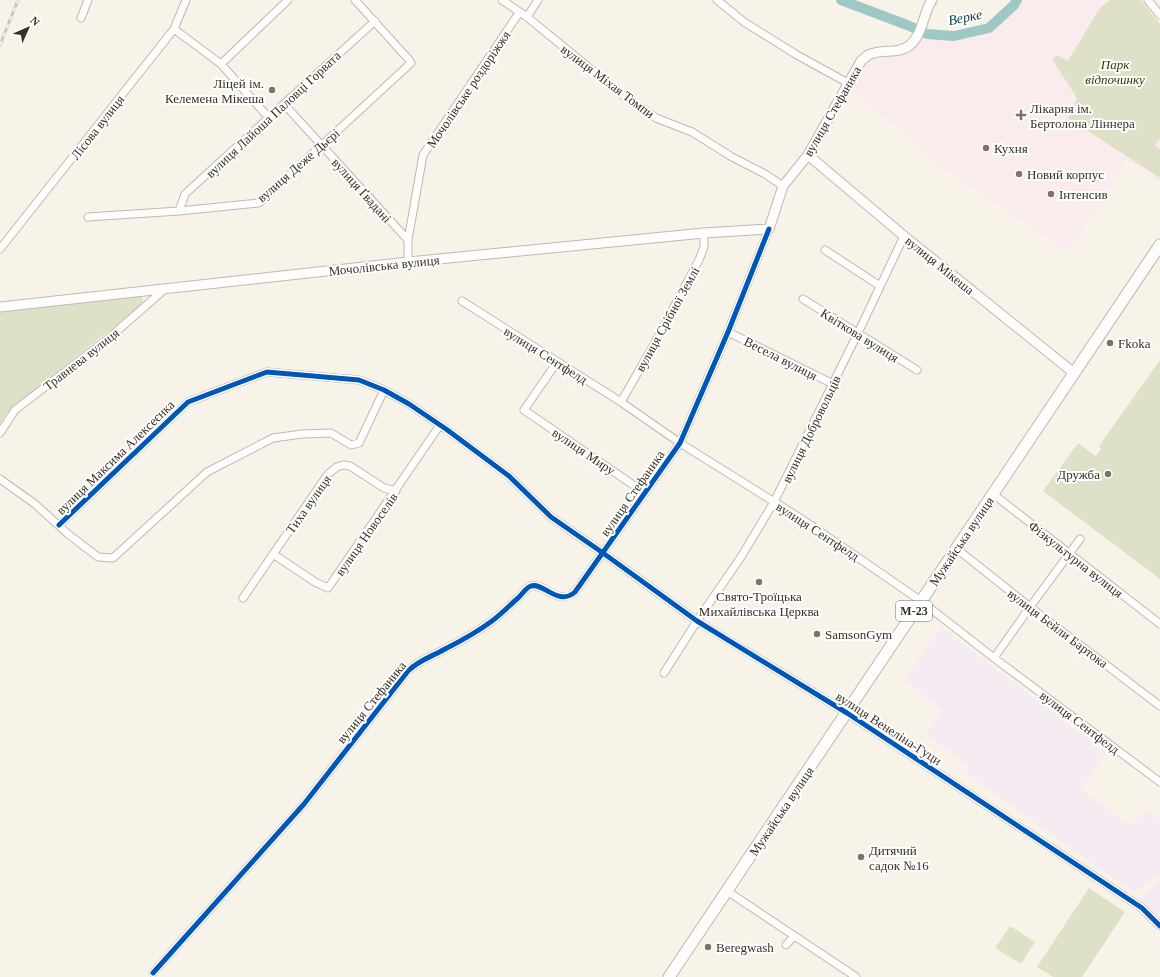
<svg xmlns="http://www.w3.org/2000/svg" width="1160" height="977" font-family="Georgia,serif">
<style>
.industrial{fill:#f5ecf3}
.medical{fill:#faebed}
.green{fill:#dee1c8}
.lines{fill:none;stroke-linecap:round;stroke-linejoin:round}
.river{stroke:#9ec8c5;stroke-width:10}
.minor-casing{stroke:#beb9ae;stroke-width:9}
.major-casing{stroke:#beb9ae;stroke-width:11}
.highway-casing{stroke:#beb9ae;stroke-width:13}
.minor{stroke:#fefdfc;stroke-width:7}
.major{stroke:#fefdfc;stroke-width:9}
.highway{stroke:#fefdfc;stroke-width:11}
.rail-casing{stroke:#c6c5c2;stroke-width:3}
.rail{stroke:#fff;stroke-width:1.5;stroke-dasharray:4.5;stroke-linecap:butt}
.cycleway-casing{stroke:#fff;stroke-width:8}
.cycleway{stroke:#0057b8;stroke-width:5}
.poi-dot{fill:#7b7569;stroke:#fff;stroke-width:1.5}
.labels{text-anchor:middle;stroke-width:4;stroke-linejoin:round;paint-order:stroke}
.shield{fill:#fff;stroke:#736f66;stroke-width:1}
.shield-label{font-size:12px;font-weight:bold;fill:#373125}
.park-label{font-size:13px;font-style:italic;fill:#313b04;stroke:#fff}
.street-label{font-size:13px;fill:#373125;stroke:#fff}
.poi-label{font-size:13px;fill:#373125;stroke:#fff;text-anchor:start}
.water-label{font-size:14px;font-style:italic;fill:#064344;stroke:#fff}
</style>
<rect width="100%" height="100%" fill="#f8f3e8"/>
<path class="industrial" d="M941,627l165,126 -25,35 48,38 18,-16 13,10v53l-26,20 -167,-119 2,-7 -43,-34 17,-23 -39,-30z
M1160,881v46l-22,-27z"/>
<path class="medical" d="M1020,0h123l17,22v160l-34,-22 -57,92 -143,-95 -12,-16 -65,-52 15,-25 6,-6 8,-2 44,-20 5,2 27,2 36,-9 26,-22z"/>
<path class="green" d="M1110,0h31l19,24v115l-5,6 5,4v29l-92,-60 9,-20 -25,-39 5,-4 11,6 32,-53z
M140,295l3,4 -1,4 -2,3 -128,102 -6,6 -6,10v-114z
M1160,360v219l-117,-88 35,-48 18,13 5,-7 -2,-3z
M1089,888l36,24 -43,65h-29l-16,-10z
M1010,926l25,16 -14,22 -26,-16z"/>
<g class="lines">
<path class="river" d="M841,0l66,25 20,9 27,2 35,-8 25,-23 3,-5"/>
<defs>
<path id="minor" d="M502,0l25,17 98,80 31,21 36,14 40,25 33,17 18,12
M717,0l27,22 53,33 51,28
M1148,0l12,15
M527,17l11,-17
M81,18l7,-18
M174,29l47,35 48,54
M221,64l67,-64
M284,104l124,136
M179,211l6,-17 190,-173
M88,217l91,-6 80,-8 152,-140 -1,-2 -55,-61
M0,249l174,-220 12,-29
M825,250l55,36
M408,262v-22l15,-85 96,-142
M803,299l114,71
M462,301l159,101 59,41 120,75 66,45 55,38 73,57 166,124
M728,332l105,52
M557,362l-33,48 121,83
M621,402l32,-56 46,-86 5,-13v-14
M0,433l15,-23 94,-72 57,-50
M0,479l35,25 33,30 30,23 15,1 94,-86 66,-34 29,-4 29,-1 20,12 8,-2 25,-53
M993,494l167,130
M59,525l129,-123 79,-30 92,8 25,10 25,14 37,25 63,47 42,41 52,36 94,68 150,92 295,195 18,18
M957,549l73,58 130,99
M273,554l42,28 13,6 112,-163
M243,598l85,-124 9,-7 6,-2 7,1 34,22 12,3
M994,658l36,-51 50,-68
M664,673l33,-52 44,-64 33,-55 84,-169 46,-97
M727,891l129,86
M786,945l8,-9
M153,973l151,-169 104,-133c11,-11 23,-14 37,-22 16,-8 32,-17 47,-28 9,-7 17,-15 25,-22 5,-4 8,-11 14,-13 13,-4 27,21 44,6l105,-149 48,-111 41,-103"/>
<path id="major" d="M808,155l96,81 170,137
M0,307l408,-45 296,-29 65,-4 14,-43 25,-31 53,-94c2,-2 5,-4 7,-6 14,-7 30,0 42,-10 13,-11 13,-32 22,-45"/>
<path id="highway" d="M669,977l491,-732"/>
</defs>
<use href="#minor" class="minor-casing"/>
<use href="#major" class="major-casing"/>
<use href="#highway" class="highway-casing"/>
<use href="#minor" class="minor"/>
<use href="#major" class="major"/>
<use href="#highway" class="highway"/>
<defs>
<path id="rail" d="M0,45l18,-45"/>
</defs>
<use href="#rail" class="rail-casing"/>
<use href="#rail" class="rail"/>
<defs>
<path id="cycleway" d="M59,525l129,-123 79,-30 92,8 25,10 25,14 37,25 63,47 42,41 52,36 94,68 150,92 295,195 18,18
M153,973l151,-169 104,-133c11,-11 23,-14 37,-22 16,-8 32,-17 47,-28 9,-7 17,-15 25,-22 5,-4 8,-11 14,-13 13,-4 27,21 44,6l105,-149 48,-111 41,-103"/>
</defs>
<use href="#cycleway" class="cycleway-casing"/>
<use href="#cycleway" class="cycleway"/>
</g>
<g class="poi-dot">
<circle cx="272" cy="90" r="4"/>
<path d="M1019 109h4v4h4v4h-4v4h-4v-4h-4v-4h4z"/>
<circle cx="986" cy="148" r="4"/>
<circle cx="1019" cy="174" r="4"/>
<circle cx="1051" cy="194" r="4"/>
<circle cx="1110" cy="343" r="4"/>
<circle cx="1108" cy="474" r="4"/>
<circle cx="759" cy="582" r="4"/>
<circle cx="817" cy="634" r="4"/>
<circle cx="861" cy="857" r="4"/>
<circle cx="708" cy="947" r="4"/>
</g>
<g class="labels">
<rect class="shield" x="896" y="601" width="36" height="20" rx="3"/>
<g class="shield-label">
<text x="914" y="615">М-23</text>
</g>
<g class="park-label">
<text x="1115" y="69">Парк<tspan x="1115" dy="15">відпочинку</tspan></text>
</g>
<g class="street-label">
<text transform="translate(608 81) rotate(37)" y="5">вулиця Міхая Томпи</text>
<text transform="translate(468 89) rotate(-56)" y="5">Мочолівське роздоріжжя</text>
<text transform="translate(832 111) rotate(-60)" y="5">вулиця Стефаника</text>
<text transform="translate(273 114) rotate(-43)" y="5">вулиця Лайоша Паловці Горвата</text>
<text transform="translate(97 127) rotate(-52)" y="5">Лісова вулиця</text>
<text transform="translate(298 165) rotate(-41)" y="5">вулиця Деже Дьєрі</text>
<text transform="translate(362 190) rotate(48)" y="5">вулиця Ґвадані</text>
<text transform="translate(384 265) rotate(-6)" y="5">Мочолівська вулиця</text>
<text transform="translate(940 265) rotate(39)" y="5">вулиця Мікеша</text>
<text transform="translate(667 319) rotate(-61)" y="5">вулиця Срібної Землі</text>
<text transform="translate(860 335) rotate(32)" y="5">Квіткова вулиця</text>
<text transform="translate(546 355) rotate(32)" y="5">вулиця Сентфелд</text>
<text transform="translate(781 358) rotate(27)" y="5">Весела вулиця</text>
<text transform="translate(81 359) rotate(-38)" y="5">Травнева вулиця</text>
<text transform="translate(811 429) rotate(-64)" y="5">вулиця Добровольців</text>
<text transform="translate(584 451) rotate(34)" y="5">вулиця Миру</text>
<text transform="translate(115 457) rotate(-44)" y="5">вулиця Максима Алексеєнка</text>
<text transform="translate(632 493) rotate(-55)" y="5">вулиця Стефаника</text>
<text transform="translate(308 504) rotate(-55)" y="5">Тиха вулиця</text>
<text transform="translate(818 531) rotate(33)" y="5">вулиця Сентфелд</text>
<text transform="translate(366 534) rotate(-55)" y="5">вулиця Новоселів</text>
<text transform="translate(961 541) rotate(-56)" y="5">Мужайська вулиця</text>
<text transform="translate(1076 559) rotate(38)" y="5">Фізкультурна вулиця</text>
<text transform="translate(1058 628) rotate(37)" y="5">вулиця Бейли Бартока</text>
<text transform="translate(371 702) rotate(-51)" y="5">вулиця Стефаника</text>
<text transform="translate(1080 722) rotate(37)" y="5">вулиця Сентфелд</text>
<text transform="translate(889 728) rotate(33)" y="5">вулиця Венеліна-Гуци</text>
<text transform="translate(781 811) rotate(-56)" y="5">Мужайська вулиця</text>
</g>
<g class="poi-label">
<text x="264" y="88" text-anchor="end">Ліцей ім.<tspan x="264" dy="15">Келемена Мікеша</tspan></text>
<text x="1030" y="113">Лікарня ім.<tspan x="1030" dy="15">Бертолона Ліннера</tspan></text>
<text x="994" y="153">Кухня</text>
<text x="1027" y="179">Новий корпус</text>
<text x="1059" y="199">Інтенсив</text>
<text x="1118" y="348">Fkoka</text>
<text x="1100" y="479" text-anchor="end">Дружба</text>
<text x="759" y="601" text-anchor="middle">Свято-Троїцька<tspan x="759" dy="15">Михайлівська Церква</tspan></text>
<text x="825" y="639">SamsonGym</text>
<text x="869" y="855">Дитячий<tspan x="869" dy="15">садок №16</tspan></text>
<text x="716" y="952">Beregwash</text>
</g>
<g class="water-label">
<text transform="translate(965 17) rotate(-11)" y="5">Верке</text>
</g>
</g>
<g transform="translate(28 28) rotate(45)" stroke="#ffffff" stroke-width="3" paint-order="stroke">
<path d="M0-3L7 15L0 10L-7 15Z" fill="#373125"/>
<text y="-6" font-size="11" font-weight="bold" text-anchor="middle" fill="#373125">N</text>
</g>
</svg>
